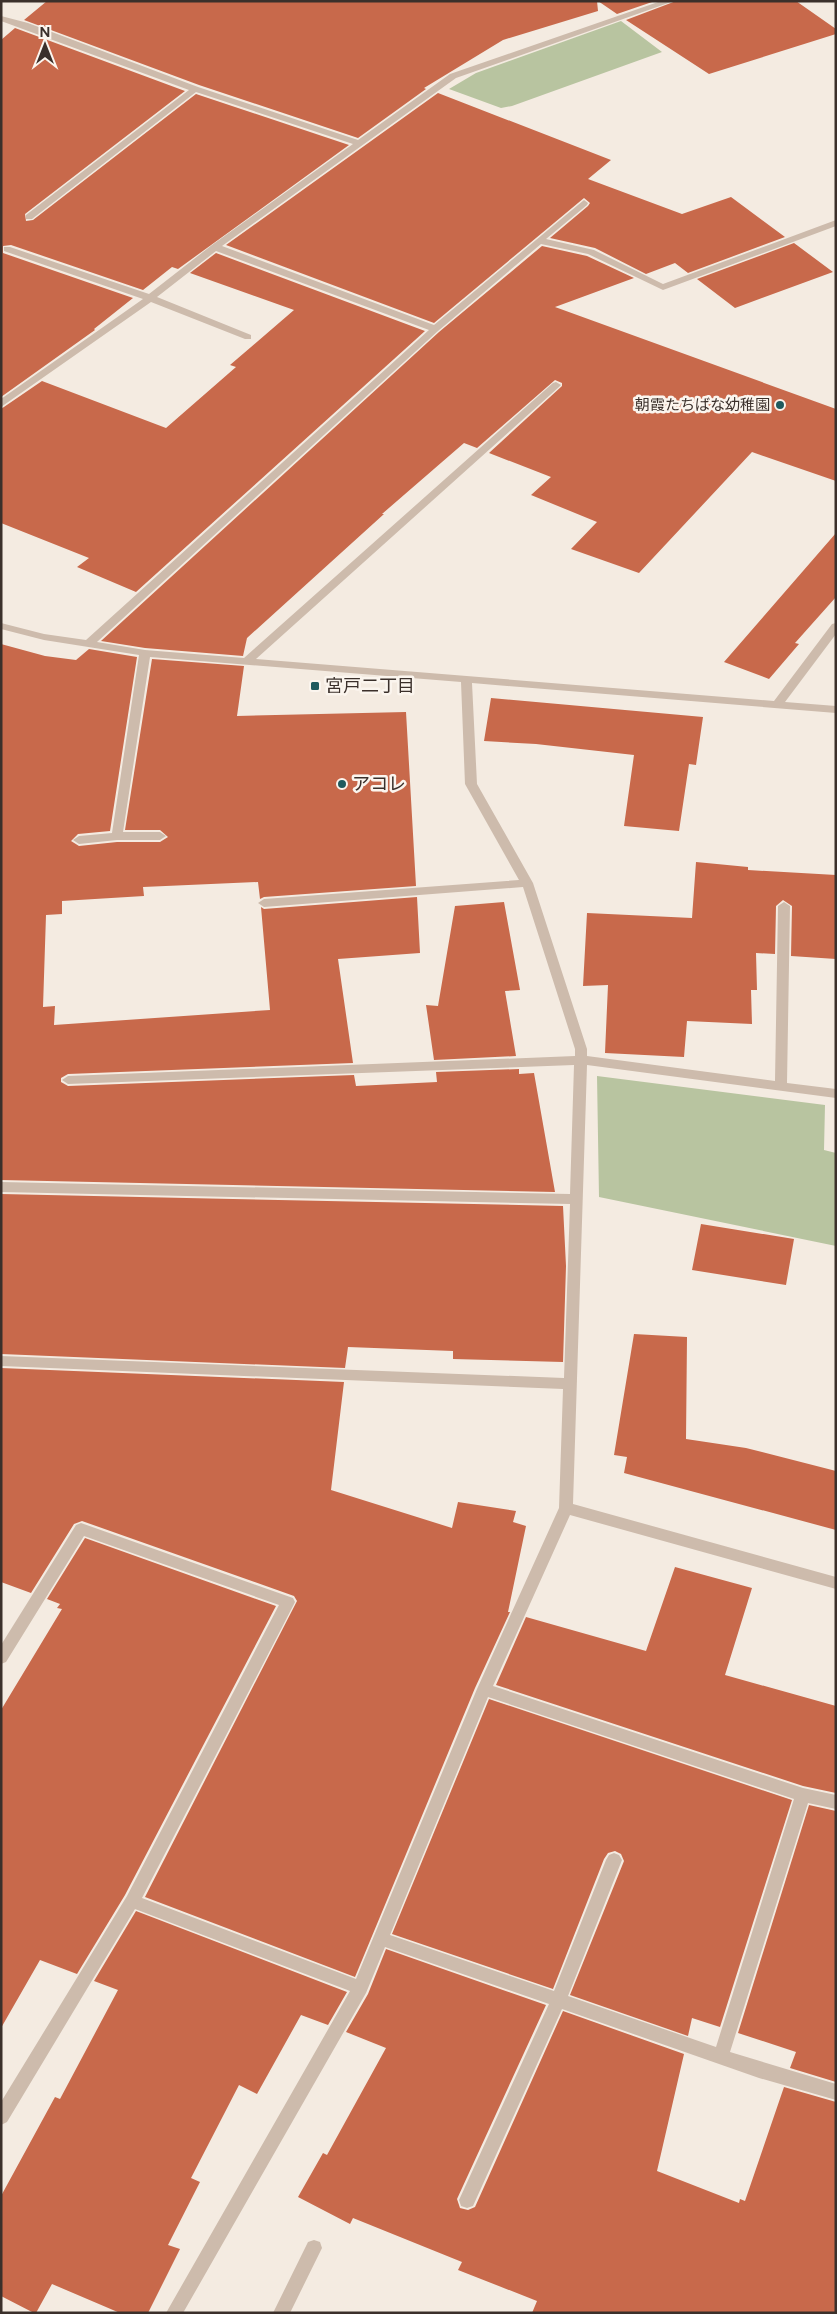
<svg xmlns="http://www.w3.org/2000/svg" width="837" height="2314" font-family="Figtree,'Noto Sans JP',sans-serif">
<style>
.green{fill:#b8c4a0}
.building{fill:#c8694b}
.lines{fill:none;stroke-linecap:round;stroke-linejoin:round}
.minor{fill:#cdbbac;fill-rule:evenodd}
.poi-dot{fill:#1f5a5e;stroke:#fbf5ee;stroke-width:2}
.labels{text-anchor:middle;stroke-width:5;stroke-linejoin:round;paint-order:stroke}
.far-poi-label{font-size:15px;fill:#3b302b;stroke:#fbf5ee;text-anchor:end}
.poi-label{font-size:18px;fill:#3b302b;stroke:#fbf5ee;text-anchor:start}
</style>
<rect width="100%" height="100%" fill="#f4ebe1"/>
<path class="green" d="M621,21l41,31 -150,54 -11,2 -52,-19 27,-16z
M597,1076l228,29 -1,45 12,3v93l-237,-49z"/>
<path class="building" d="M47,1h550l1,10 -95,29 -79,48 2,1 -68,49 -159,-53 -175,-65z
M598,1h57l-38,13z
M676,1h120l40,28v5l-127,40 -83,-54z
M15,28l170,63 -160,123 1,7 7,-1 163,-126 153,51 -171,124 -6,-2 -29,23 -132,-45 -8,1v7l130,45 -39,31 1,1 -94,67v-357z
M438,93l173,67 -23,19 94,35 49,-17 54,40 -97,36 -13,-10 -29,11 -51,-26 -45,-10 38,-32 2,-3 -6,-5 -150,125 -208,-78z
M794,243l39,29 -98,36 -38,-29z
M542,246l45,10 47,22 -79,29 281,102v72l-84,-29 -113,121 -68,-24 26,-27 -66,-27 20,-18 -62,-24 73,-67v-3l-7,-3 -78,68 -13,-5 -82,71h2l-137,124 -4,18 -98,-8 -44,-7 338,-309z
M216,253l209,78 -289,261 -59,-25 12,-9 -88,-35v-114l41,-28 124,47 70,-61 -6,-2 64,-55 -104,-37z
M836,533v64l-41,46 4,1 -30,35 -45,-17z
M1,644l44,12 31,4 13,-11 48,8 -27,174 -32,3 -7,7 8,5 38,-4h43l8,-5 -8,-7h-35l27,-171 92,7 -7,50 169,-4 10,174 -152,11 -4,2 -2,-17 -115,5 1,9 -82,5v13l-16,1 -3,92 12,-1 -1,19 216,-15 -9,-103 3,2 153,-12 3,56 -82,6 15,104 -285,11 -7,4v4l7,4 286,-11 2,11 81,-4 -1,-10 83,-3v5l15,-1 21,119 -554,-12z
M491,698l212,19 -7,48 -7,-1 -10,67 -55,-5 10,-71 -98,-11 -52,-3z
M696,862l52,5v3l88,5v84l-45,-3 1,-50 -9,-6 -7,6 -1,48 -19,-1 1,37h-6l1,34 -65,-3 -3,36 -79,-4 3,-68 -25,1 4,-73 105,5z
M504,902l16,88 -15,1 11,65 -82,4 -8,-55 12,1 17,-100z
M1,1194l562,12 3,60 -3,96 -110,-3v-8l-105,-4 -3,21 -344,-14z
M701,1224l93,15 -8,46 -94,-15z
M634,1334l53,3 -1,102 60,9 90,23v59l-212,-57 3,-16 -13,-2z
M1,1368l343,14 -13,108 121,38 6,-26 58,9 -3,11 13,4 -18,86h2l-35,76 -120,289 -210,-80 152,-296 -3,-5 -212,-75 -8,3 -43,69 -30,-11z
M85,1538l191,68 -151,289 -48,79 -37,-14 -39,68v-318l61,-101 -5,-1 3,-4 -13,-5z
M675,1567l77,21 -27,87 111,31v87l-33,-7 -307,-101 30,-68 120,34z
M489,1699l303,101 -72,227 -28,-9 -4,18 -118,-41 54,-134 -3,-7 -6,-3 -7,2 -4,6 -51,130 -161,-55z
M809,1805l27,6v271l-46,-14 6,-16 -58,-19z
M136,1911l211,81 -19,33 -27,-10 -44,79 -18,-9 -48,93 9,4 -32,63 12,4 -32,64h-28l-68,-29 -16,29h-2l-33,-17v-100l54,-99 5,2 58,-109 -24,-9z
M386,1949l160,56 -89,194 3,9 8,2 7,-3 88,-196 121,43 -27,117 82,32 1,-4 5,2 39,-114 52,15v211h-304l5,-12 -79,-31 4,-8 -109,-44 -3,6 -52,-27 25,-44 4,2 59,-107 -40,-16 22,-38z"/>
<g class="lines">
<path class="minor" d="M661,1h13l-218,77 -234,168 212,79 150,-125 4,3 -1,2 -41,34 48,11 69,34 173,-64v6l-173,64 -75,-36 -47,-10 -103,87 -341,311 48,8 99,8 309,-275 3,-1 5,3 -2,2 -303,272 518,42 58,-77 4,-1v11l-51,68 51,4v7l-364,-30 5,101 56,99 54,166v7l188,25 3,-175 6,-4 6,4 -3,177 49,6v9l-249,-33 -14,439 263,73v12l-266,-74 -77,171 310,102 33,7v14l-28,-6 -78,249 106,32v16l-77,-22 -197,-69 -89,197 -6,2 -6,-2 -2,-6 90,-196 -164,-57 -19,46 -183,320h-17l184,-322 -215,-82 -128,213 -6,3v-23l126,-206 152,-291 -195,-69 -78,126 -5,2v-19l75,-120 5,-2 212,75 2,4 -2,4 -151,292 214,81 121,-290 82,-181 4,-119 -562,-23v-10l563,22 6,-174 -569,-12v-10l569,12 4,-129 -506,19 -6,-4 6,-4 507,-20v-7l-52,-162 -259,20 -6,-4 6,-4 255,-19 -54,-96 -4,-102 -311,-25 -27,175h37l6,4 -6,4h-43l-38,4 -6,-4 6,-4 33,-3 27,-178 -95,-15 -43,-11v-6l43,11 42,6 343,-310 -213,-79 -59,46 94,38v4h-6l-94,-37 -150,105v-8l142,-100 -139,-48v-4h6l139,47 63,-49 141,-101 -157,-52 -164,127h-6v-4l163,-125 -188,-69v-5l27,7 170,64 160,53 92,-66zM488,1697l306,102 -78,248 -148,-51 54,-136 -3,-5 -5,-2 -5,2 -3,5 -52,131 -164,-56z
M314,2240l6,2 2,6 -32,65h-17l35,-71z"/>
</g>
<g class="poi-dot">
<circle cx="780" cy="405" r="5"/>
<rect x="310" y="681" width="10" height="10" rx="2.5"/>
<circle cx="342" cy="784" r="5"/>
</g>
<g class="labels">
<g class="far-poi-label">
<text x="770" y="410">朝霞たちばな幼稚園</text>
</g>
<g class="poi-label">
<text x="325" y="692">宮戸二丁目</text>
<text x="352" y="790">アコレ</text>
</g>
</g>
<rect width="837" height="2314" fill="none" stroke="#3b302b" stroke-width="5"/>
<g transform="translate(45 45)" stroke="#fbf5ee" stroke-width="4" paint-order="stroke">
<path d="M0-4L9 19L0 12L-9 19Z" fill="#3b302b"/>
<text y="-8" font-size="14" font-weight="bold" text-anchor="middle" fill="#3b302b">N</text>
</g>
</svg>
